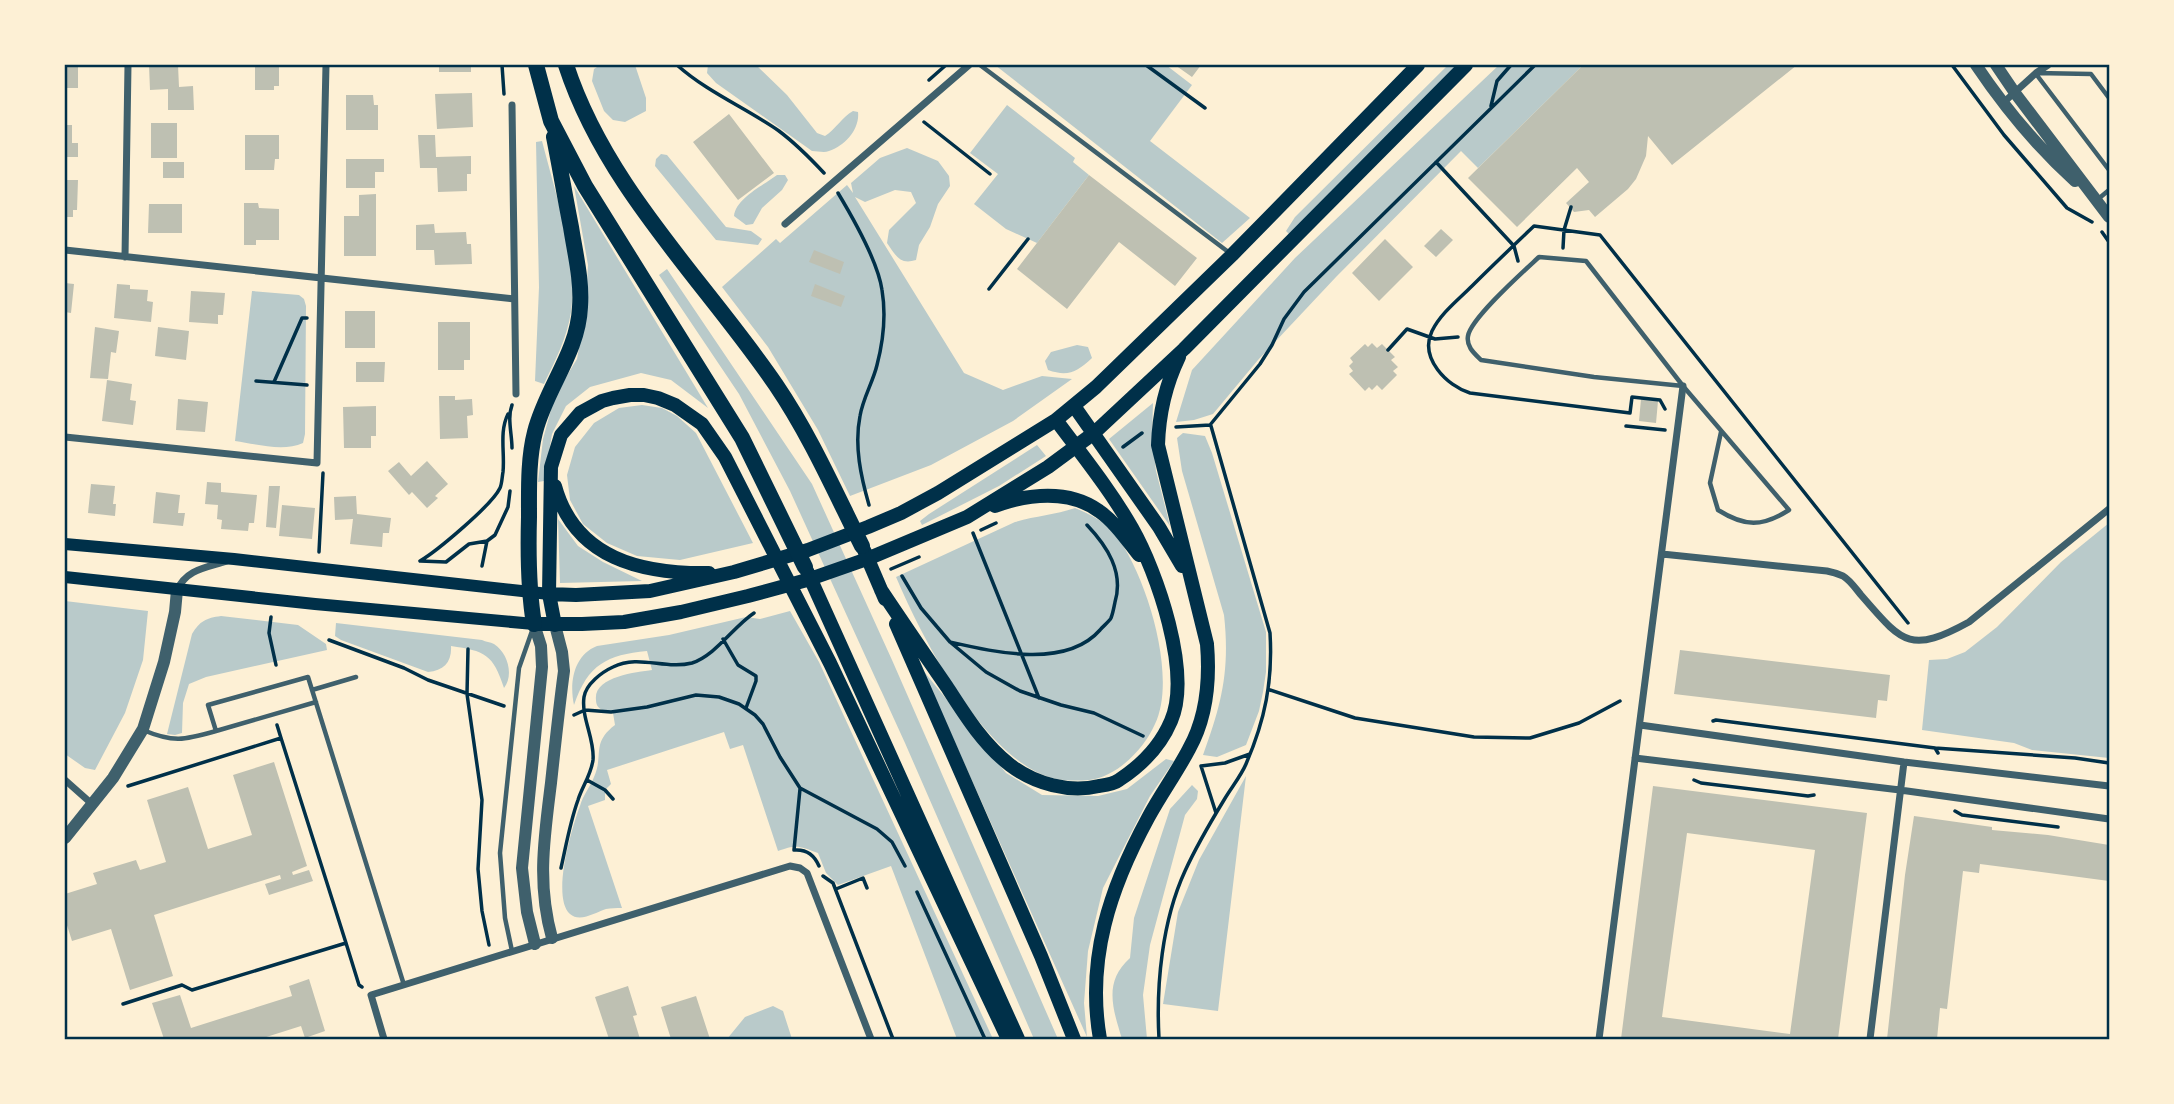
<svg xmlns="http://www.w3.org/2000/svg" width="2174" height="1104" font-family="Merriweather,serif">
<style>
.green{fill:#b9caca}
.building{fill:#bec0b2;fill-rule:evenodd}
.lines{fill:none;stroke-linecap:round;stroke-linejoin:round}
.path{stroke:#003049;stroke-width:3.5}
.service{stroke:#3f606c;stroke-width:4.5}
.minor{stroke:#3f606c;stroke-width:7}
.tertiary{stroke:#3f606c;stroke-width:12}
.secondary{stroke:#003049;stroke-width:12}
.primary{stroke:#003049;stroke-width:14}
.trunk{stroke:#003049;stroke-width:16}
.neatline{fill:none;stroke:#003049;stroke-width:2.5}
</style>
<rect width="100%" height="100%" fill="#fdf0d5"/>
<path class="green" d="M600,65h35l11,33v13l-21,11 -12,-2 -9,-9 -12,-30 2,-12z
M708,65h48l31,30 30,38 8,3c11,-7 17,-19 28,-25l5,1c2,17 -13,34 -29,39 -5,2 -11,0 -17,0l-96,-68 -9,-10z
M995,65h171l26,20 -42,56 100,77 -28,25z
M1448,65h12l-169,171 -5,-5 9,-14z
M1499,65h84l-105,103 -17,-17 -125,126 -78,83 -45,54 -19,6 -18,2 16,-52 103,-112z
M1007,105l68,53 -2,4 16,13 -52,68 -31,-14 -32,-25 24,-30 -28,-21z
M542,141c13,51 36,119 29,171 -4,26 -16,49 -27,72l-9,-3 4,-94 -3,-145z
M907,148l31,13 11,15 1,10 -12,18 -8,23 -11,18 -3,15c-16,5 -20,-4 -29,-17l2,-13 27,-27 -5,-11 -16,-2 -30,12 -10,-5 109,176 39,17 39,-14 30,3 -59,42 -82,44 -81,31 -32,-66 -50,-83 -46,-60 54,-48 4,4 67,-58 6,8 -2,-10 29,-25z
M661,154l6,1 59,72 25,4 11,8 -4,6 -42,-5 -61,-74 1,-7z
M777,175h8l3,5 -6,10 -20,18 -9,16 -7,1 -12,-9c2,-18 30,-31 43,-41z
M574,186l134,222 -37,-28 -30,-7 -51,14 -24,19 -14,28 -8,47 -6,1 5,-43 12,-44 22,-36 8,-45 3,-49z
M667,269l145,215 80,176 166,379h-24l-129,-296 -115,-252 -51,-97 -80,-119z
M252,291l47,4 5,4 2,7 -1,128 -2,9c-20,9 -47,1 -68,-2z
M1077,345l11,2 4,11c-15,14 -24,19 -44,12l-3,-9 6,-9z
M1153,403l-1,34 4,34 14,55 -61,-87z
M642,405l20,3 15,8 19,17 57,110 -73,17 -43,-4 -30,-13 -24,-19 -13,-24 -3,-25 8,-28 19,-24 25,-15z
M1183,433l22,3 7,17 54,179v40l-3,20 -4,19 -13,34 -29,12 -14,-2c19,-52 27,-85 21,-140l-42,-144 -5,-33z
M1037,445l9,11 -47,30 -77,39 -2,-4 9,-7z
M1075,508c14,6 30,13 40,26 31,40 63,142 40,190 -11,25 -38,53 -66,56 -12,1 -26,1 -37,-2 -68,-19 -130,-140 -156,-201l119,-55c20,-6 40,-7 60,-14z
M558,519l20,27 25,16 39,19 -82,2z
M2109,523v235l-77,-8 -18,-7 -92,-13 7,-70 18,-1 18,-7 32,-25 64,-65z
M65,601l83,10 -5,49 -18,53 -30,57 -10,-2 -20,-14z
M790,611l29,51 174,377h-36l-66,-173 -53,19 -12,-12 -8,-20c-18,-7 -22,-9 -40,-2l-35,-106 -13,4 -6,-17 -117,38 4,14 -6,6v10l-17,6 34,102c-6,0 -11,0 -16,1 -10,3 -26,14 -36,5 -19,-17 2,-87 10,-108 3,-11 10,-19 14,-29 10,-22 -3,-34 21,-52l-2,-12c-8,-2 -17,-3 -17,-13 -3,-23 40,-28 56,-30l-5,-19c-40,4 -59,13 -73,54 -5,-23 0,-50 23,-59l72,-11 77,-18 14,2z
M221,616l77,9 28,19 1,6 -121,27 -17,7 -6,19 -1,30 -7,2 -8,-1 25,-100c8,-13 14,-16 29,-18z
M336,623l146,17c4,2 8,2 12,4 14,9 20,31 10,44 -11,-34 -19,-37 -53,-42 1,16 -7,25 -23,26l-87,-32 -6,-4z
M922,669l84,104 36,22 56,1 29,-7 39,-30 8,2 -24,35 -47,92 -15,63 -4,52 3,34z
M1246,776l-28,235 -55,-7 15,-92 21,-52z
M1192,785l6,6 -1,8 -12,16 -35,130 -7,50 4,44h-25c-9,-30 -19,-57 8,-81l4,-40 36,-109z
M773,1006l10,5 9,28h-65l18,-22z"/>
<path class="building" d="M65,65h13v23h-13z
M149,65h29l1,22 14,-1 1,24h-26v-21l-18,1z
M255,65h24v21h-5v4h-19z
M439,65h32v7h-32z
M1175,65h26l-9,12z
M1583,65h214l-125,100 -24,-29 -2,20 -10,23 -8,10 -33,28 -6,-7 -15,2 -8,-9 23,-21 -12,-14 -60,59 -49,-49z
M472,93l1,34 -36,2 -2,-35z
M346,95h27l1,10h4v25h-32z
M729,114l45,59 -36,27 -45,-58z
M151,123h26v35h-26z
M65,125h7v18h6v14h-13z
M245,135h34v24h-4l-1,11h-29z
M418,135h17l1,22 35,-1v18h-4v17l-29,1 -1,-24h-17z
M346,159h38v13h-9v16h-29z
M163,162h21v16h-21z
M1089,175l108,83 -22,28 -56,-44 -52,67 -50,-40z
M65,180h13l-1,30h-4v7h-8z
M376,194v62h-32v-40h15v-21z
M244,203h14l1,5 20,1v31h-23v5h-12z
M149,204h33v29h-34z
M434,224l1,9 31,-1 1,12h4l1,20 -37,1 -1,-15h-18v-25z
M1441,229l12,11 -17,17 -12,-11z
M1385,239l28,28 -34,34 -27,-28z
M814,250l30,12 -4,12 -31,-12z
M65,283l9,1 -3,29 -6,-1z
M117,284l13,1v4l18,1 -1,11 6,1 -2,20 -37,-4z
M815,284l30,12 -4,11 -30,-11z
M191,291l34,2 -2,22h-5v9l-29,-2z
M345,311h30v37h-30z
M438,322h32v38h-6v10h-26z
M95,327l24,4 -3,22 -5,-1 -3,27 -18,-1z
M158,327l31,4 -3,29 -31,-4z
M1372,343l5,5 5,-4 13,13 -4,3 7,7 -5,4 4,4 -15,15 -5,-5 -5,5 -3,-3 -4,4 -16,-17 4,-3 -4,-5 4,-4 -3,-4 15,-14 3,3z
M356,362h29l-1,20h-28z
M107,380l25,4 -2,16 6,1 -3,24 -31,-4z
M439,396h16v4l17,-1 1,16 -6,1 1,22 -28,1z
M178,399l30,3 -3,30 -29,-2z
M1641,399l17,2 -2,22 -17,-2z
M376,406v30h-5v12h-27l-1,-41z
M427,461l21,23 -13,12 3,2 -11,10 -15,-16 -3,3 -21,-24 11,-9 12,14z
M207,482l14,1v9l36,3 -3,28h-5l-1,8 -27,-2 1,-9 -5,-1 1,-14 -13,-1z
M91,484l24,2 -2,18h3l-1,12 -27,-3z
M269,486h11l-4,42 -10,-1z
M156,492l24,3 -2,18h7l-2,13 -30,-3z
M356,496l1,18 34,4 -2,15h-6l-1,14 -32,-3 3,-25 -18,1 -1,-23z
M282,505l33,3 -3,31 -33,-3z
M1680,650l210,25 -3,26 -9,-1 -2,18 -202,-24z
M274,762l33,104 -15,6 1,3 16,-5 4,11 -44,14 -4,-11 16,-5 -1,-4 -126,40 19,61 -43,14 -19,-61 -39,12 -7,-22v-25l32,-10 -4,-11 43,-13 4,10 26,-8 -19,-62 41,-13 20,62 44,-14 -19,-60z
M1653,786l214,27 -29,226h-217zM1687,833l128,17 -25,184 -128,-17z
M1914,816l78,11v3l56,5 61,10v36l-129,-17 -1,9 -16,-2 -16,138 -7,-1 -3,31h-50l18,-164z
M309,979l16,52 -20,7 -4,-12 -41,13h-96l-12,-36 28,-8 11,33 101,-32 -3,-10z
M628,986l9,29 -4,1 7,23h-31l-14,-42z
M696,996l14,43h-39l-10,-32z"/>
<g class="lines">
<path class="path" d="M502,65l2,29
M677,65c30,27 69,43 102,66 16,12 31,27 45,42
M1146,65l59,43
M1952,65l52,70 63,73 25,14
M929,80l17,-15
M1491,106l6,-25 14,-16
M924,122l66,52
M1436,162l78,84 4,15
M838,193c15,25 40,69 44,97 4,24 1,52 -5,75 -4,17 -14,33 -17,51 -6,30 1,61 9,89
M2102,232l7,10
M1563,248l1,-18 7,-23
M989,289l39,-50
M1388,350l19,-21 28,10 23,-2
M256,381l51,4
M274,382l28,-64h5
M512,405c-5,13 0,29 0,43
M1665,409l-5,-9 -28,-3 -2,16 -160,-20c-23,-7 -51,-35 -38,-62 9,-18 26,-31 40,-45 20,-20 41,-40 62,-60l66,9 308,388
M1626,426l39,4
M1176,427l34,-2 50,-61 12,-19 12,-26 20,-27 231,-227
M1123,447l19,-14
M981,530l15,-7
M973,533l66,165
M319,552l4,-79
M420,561l26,1 23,-18 18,-3 8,-6 13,-28 2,-16
M420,561c17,-10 72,-56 80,-73 2,-4 2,-11 3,-16 2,-19 -4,-40 5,-58
M482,566l5,-25
M891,569l28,-12
M902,576l19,32 29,34 36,30 34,19 41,14 33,8 49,23
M271,617l-2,16 7,32
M723,639l15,26 18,11v5l-10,27
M329,640l75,28 24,12 76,26
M950,642c44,10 116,27 150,-12 3,-4 9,-8 11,-12 2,-5 3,-11 4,-16 9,-30 -8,-56 -28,-77
M468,649l-1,45 15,106 -4,69 4,42 7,34
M1270,690l85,28 119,19 56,1 49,-15 41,-22
M574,715l11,-5 26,2 36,-5 49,-12 23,2 20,7 16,11 8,9 17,33 20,31 77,41 15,13 13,24
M1713,721l3,-1 219,28 3,5
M277,725l4,13
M1935,748l140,10 34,5
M587,780l18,10 8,9
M1694,780l7,3 107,13 6,-1
M128,786l153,-48 65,205
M800,789l-6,61c12,-1 20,4 25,16
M1955,811l7,4 96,12
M1216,813l-15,-47 24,-3 25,-9
M561,868c5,-22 9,-46 17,-68 4,-13 13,-25 15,-40 2,-21 -12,-42 -9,-63 2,-13 18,-25 29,-30 26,-13 52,3 79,-4 24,-8 41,-36 62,-50
M823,876l10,7 60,156
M836,889l27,-11 4,10
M917,892l68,147
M123,1004l59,-19 10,5 154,-47 13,42 3,2
M1159,1039c-3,-54 3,-118 26,-168 11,-24 25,-48 39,-71 7,-12 17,-24 22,-36 19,-44 27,-83 24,-131l-59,-207"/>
<path class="service" d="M980,65l251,189
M2036,73l55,1 18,24
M2036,74l73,96
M2097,200l12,-10
M1683,386l-89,-9 -113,-17c-6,-6 -15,-13 -13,-24 3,-18 56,-65 71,-79l47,4 97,125 106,124c-27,17 -44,17 -71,0l-8,-27 11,-51
M312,690l44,-13
M316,702l-100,29 -8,-26 100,-28 96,308
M143,730c31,13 41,10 73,1
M512,951l-7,-33 -5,-65 19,-185 13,-37"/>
<path class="minor" d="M2003,103l33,-30 12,-8
M512,105l4,289
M785,224l184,-159
M65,250l449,49
M125,257l3,-192
M65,437l252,26 9,-398
M1662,554l165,17c5,1 11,3 16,5 7,4 13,13 18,19 41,47 48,60 108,27l140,-113
M177,590c10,-21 28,-22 50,-29
M1640,725l264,37 205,24
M1635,758l265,32 209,29
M65,780l27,24
M384,1039l-13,-44 419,-129 10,2 7,5 64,166
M1599,1039l84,-653
M1870,1039l34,-277"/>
<path class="tertiary" d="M1976,65c29,43 60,81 99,116
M1996,65l19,28 94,124
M534,624l7,22 1,21 -20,201 5,44 8,32
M65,838l48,-60 30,-49 21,-67 11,-50 2,-22
M552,938c-15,-54 -8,-99 -1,-155 4,-37 8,-75 13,-112l-2,-19 -7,-27"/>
<path class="secondary" d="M65,544l169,15 315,35
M65,577l250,27 219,20"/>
<path class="primary" d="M1074,406l85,121 23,39
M555,486c20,73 87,88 154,87
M995,506c32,-12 74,-17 104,5 16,11 28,29 40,44
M864,550l21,49
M807,571l211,468
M881,590c22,33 44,65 66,97 18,28 36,57 63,78 25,19 59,28 89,21 7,-1 15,-2 20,-6 23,-15 41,-33 52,-59 21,-48 -14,-149 -39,-193 -21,-37 -50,-73 -76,-108
M549,594l27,1 74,-4 84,-19 74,-22 60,-23 33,-14 37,-20 118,-73 40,-33 136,-132 186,-190
M534,624h48l42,-2 57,-10 67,-16 59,-16 60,-21 100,-42 81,-50 46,-34 90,-84 282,-284
M896,624l145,332 33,83
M555,625l-6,-31 2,-127 10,-32 19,-22 22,-12 11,-3 17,-3h14l14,3 17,7 27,19 23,33 105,206 178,376
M1100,1039c-14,-80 10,-151 48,-221 13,-24 29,-46 41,-69 18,-32 21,-69 18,-105l-49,-199c1,-32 7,-59 21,-88"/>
<path class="trunk" d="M536,65l15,56 34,65 157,252 63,129
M566,65c40,123 139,216 210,320 34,50 59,107 86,161
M534,624c-6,-36 -6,-71 -5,-107 0,-28 -1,-58 6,-85 11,-44 43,-79 45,-125 2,-27 -5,-54 -9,-80 -6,-30 -11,-60 -17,-90"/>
</g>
<rect width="2174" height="1104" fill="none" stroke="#fdf0d5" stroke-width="133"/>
<rect x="66" y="66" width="2042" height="972" class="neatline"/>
</svg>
